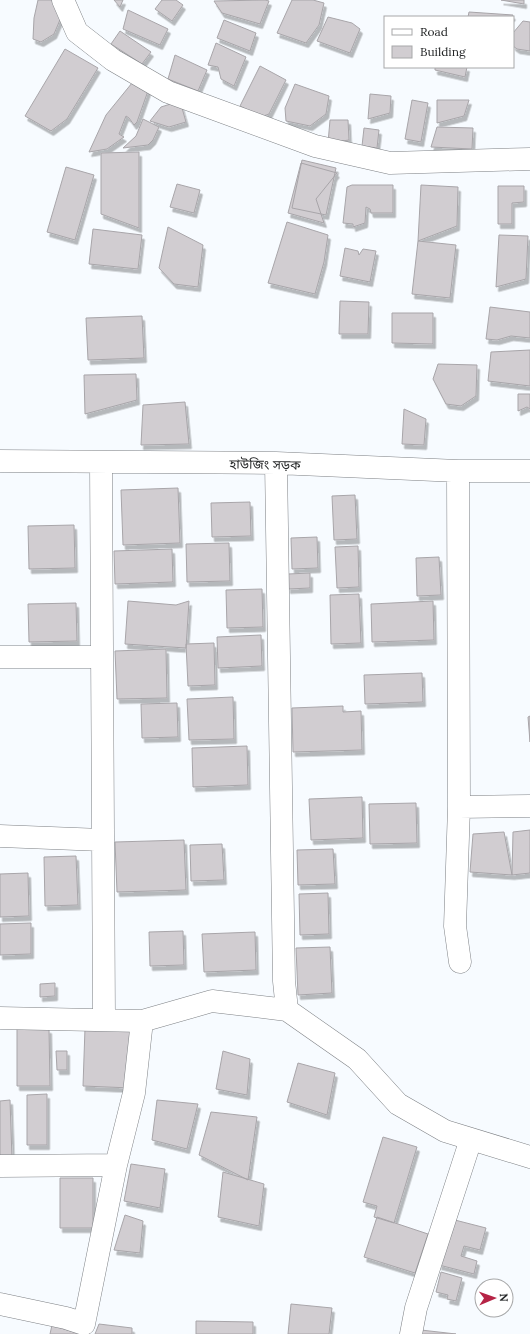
<svg xmlns="http://www.w3.org/2000/svg" width="530" height="1334" font-family="Lora,'Noto Sans Bengali',serif">
<style>
.building{fill:#d1cdd1;stroke:#a8a5a9;filter:url(#shadow)}
.lines{fill:none;stroke-linecap:round;stroke-linejoin:round}
.minor-casing{stroke:#7e8185;stroke-width:23}
.minor{stroke:#fff;stroke-width:22}
.labels{text-anchor:middle;stroke-width:3.5;stroke-linejoin:round;paint-order:stroke}
.street-label{font-size:13px;fill:#242627;stroke:#fff}
</style>
<defs>
<filter id="shadow"><feDropShadow dx="2.5" dy="4.5" stdDeviation="0" flood-color="#0004"/></filter>
</defs>
<rect width="100%" height="100%" fill="#f7fbff"/>
<path class="building" d="M38,0h16l8,15 -8,19 -13,8 -8,-3 1,-21z
M114,0h9l-3,7z
M162,0h14l7,5 -11,16 -17,-12z
M265,0l4,1 -9,23 -38,-11 -8,-12z
M292,0h21l11,3 -5,22 -13,18 -29,-10z
M501,0h23v4z
M128,10l40,19 -8,16 -37,-16z
M469,12l44,3 -1,2h-44z
M328,17l24,6 8,6 -10,24 -33,-12z
M224,20l32,13 -6,18 -33,-13z
M523,21l7,1v29l-13,-2 -4,-3v-13z
M120,31l31,21 -9,12 -31,-20z
M216,43l30,14 -12,29 -13,-7 -3,-12 -10,-2z
M65,49l33,19 -31,51 -16,12 -26,-15z
M175,55l32,15 -9,21 -30,-12z
M260,66l26,14 -17,34 -8,3 -21,-11z
M435,67h32l-2,10 -30,-7z
M132,83l17,5 -12,34 -3,3 -5,-7 -3,-2 -7,18 5,3 -17,12 -18,3 17,-37z
M295,84l34,12 -3,18 -16,12 -24,-5 -1,-13z
M370,94l21,2 -1,17 -22,6z
M412,100l16,3 -7,39 -16,-3z
M437,100h32l-5,16 -27,7z
M180,101l6,21 -17,5 -19,-6 11,-14z
M143,119l16,8 -6,13 -5,5 -25,3 13,-12z
M330,120h18l1,20 -21,3z
M437,127l36,1 -1,21 -41,-2z
M364,128l15,2 -2,18 -15,-2z
M139,152v76l-38,-14v-61z
M302,160l34,8 -10,47 -34,-7z
M301,163l36,10 -21,26 8,24 -36,-10z
M66,167l28,8 -19,65 -28,-8z
M177,184l23,6 -6,23 -24,-6z
M352,185h41v28h-22l-1,-4 -4,-2 -1,16 -12,4v-3l-10,-1 4,-36z
M421,185l37,2 -1,39 -39,15z
M498,186h26v16l-12,1v21h-14z
M287,222l41,13 -4,27 -9,32 -47,-11z
M168,227l35,18 -5,42 -24,-3 -15,-16z
M93,229l49,6 -4,34 -49,-5z
M499,235l29,1 -2,43 -30,8z
M418,241l38,4 -6,53 -38,-4z
M345,248l13,3 1,4 4,-6 13,2 -6,31 -30,-6z
M340,301l29,1 -1,32h-29z
M490,307l40,5v26l-19,-2 -14,4 -11,-1z
M392,313h41v31l-41,-1z
M142,316l2,42 -56,2 -2,-42z
M530,350v36l-42,-5 3,-29z
M438,364l39,1 -1,31 -15,10 -15,-2 -13,-25z
M136,374l1,26 -52,14 -1,-39z
M518,394h12v15l-3,-2 -9,4z
M185,402l4,42 -48,1 2,-40z
M404,409l22,10 -2,26 -22,-1z
M178,488l2,55 -57,2 -2,-55z
M355,495l2,44 -23,1 -2,-44z
M250,502l1,34 -39,1 -1,-34z
M74,525l1,43 -46,1 -1,-43z
M317,537l1,31 -26,1 -1,-31z
M229,543l1,38 -43,1 -1,-38z
M358,546l1,41 -22,1 -2,-41z
M172,549l1,33 -58,2 -1,-33z
M439,557l2,38 -24,1 -1,-38z
M310,573v15l-22,1v-15z
M262,589l1,38 -36,1 -1,-38z
M359,594l2,49 -30,1 -1,-49z
M128,601l48,4 13,-4 -3,47 -61,-4z
M433,601l1,39 -62,2 -1,-38z
M76,603l1,38 -48,1 -1,-38z
M261,635l1,31 -44,2 -1,-31z
M214,643l1,42 -27,1 -2,-42z
M166,649l1,49 -50,1 -2,-48z
M422,673l1,29 -58,2 -1,-29z
M233,697l1,42 -45,1 -2,-41z
M177,703l1,34 -36,1 -1,-34z
M343,706v6l18,-1 1,39 -69,2 -1,-44z
M530,716v26l-2,-25z
M247,746l1,39 -55,2 -1,-39z
M362,797l1,41 -52,2 -2,-41z
M416,803l1,40 -47,1 -1,-40z
M530,830v43l-18,2 1,-43z
M504,832l8,43 -42,-3 3,-38z
M184,840l2,50 -69,2 -2,-50z
M222,844l2,36 -33,1 -1,-36z
M333,849l2,35 -37,1 -1,-35z
M76,856l2,49 -33,1 -1,-49z
M28,873l1,43 -29,1v-43z
M328,893l1,41 -29,1 -1,-41z
M31,923v31l-31,1v-31z
M183,931l1,34 -34,1 -1,-34z
M255,932l1,38 -52,2 -2,-38z
M330,947l2,46 -34,2 -2,-47z
M55,983v13l-15,1v-13z
M85,1028l48,2 -2,58 -48,-2z
M17,1029h32l1,57h-33z
M56,1051h11v19h-10z
M223,1051l27,8 -3,36 -31,-6z
M298,1063l37,10 -8,42 -40,-13z
M47,1094v51h-20v-50z
M10,1100l2,59h-12v-58z
M157,1100l41,4 -11,45 -35,-9z
M211,1112l46,5 -9,63 -49,-25z
M383,1137l34,10 -23,76 -20,-6 3,-11 -14,-4z
M131,1164l34,5 -5,39 -36,-7z
M223,1172l41,12 -5,42 -41,-9z
M60,1178h33v50h-33z
M125,1215l18,6 -3,32 -26,-3z
M377,1217l51,17 -13,39 -51,-16z
M451,1219l35,9 -6,22 -16,-4 -3,10 16,5 -3,13 -35,-9z
M441,1272l21,6 -6,23 -9,-2 1,-4 -12,-3z
M291,1304l41,4 -3,26h-41z
M196,1321l57,1v12h-57z
M99,1324l33,4v6h-37z
M52,1325l28,9h-30z
M421,1330l35,4h-36z"/>
<g class="lines">
<defs>
<path id="minor" d="M63,0l14,32 36,28 55,32 147,54 75,17 140,-4
M0,461l276,2 182,8h72
M101,463l3,556
M458,471l1,336 -4,119 5,36
M0,657h101
M459,807l71,-1
M0,836l102,4
M287,1010l70,49 41,45 47,27 85,26
M0,1018l142,3 70,-20 75,9 -3,-29 -8,-518
M0,1166l116,-1
M0,1304l66,14 18,6 32,-159 18,-72 8,-72
M411,1334l5,-26 55,-169"/>
</defs>
<use href="#minor" class="minor-casing"/>
<use href="#minor" class="minor"/>
</g>
<g class="labels">
<g class="street-label">
<text transform="translate(265 464) rotate(1)" y="5">হাউজিং সড়ক</text>
</g>
</g>
<rect x="384" y="16" width="130" height="52" fill="#ffffff" stroke="#a7a8a9"/>
<rect x="392" y="29" width="20" height="6" fill="#ffffff" stroke="#a7a8a9"/>
<text x="420" y="36" font-size="12" fill="#242627">Road</text>
<rect x="392" y="46" width="20" height="12" fill="#d1cdd1" stroke="#a7a8a9"/>
<text x="420" y="56" font-size="12" fill="#242627">Building</text>
<g transform="translate(494 1298) rotate(88)"><circle r="19" fill="#ffffff" stroke="#a7a8a9"/>
<path d="M0-3L7 15L0 10L-7 15Z" fill="#b62446"/>
<text y="-6" font-size="11" font-weight="bold" text-anchor="middle" fill="#242627">N</text>
</g>
</svg>
